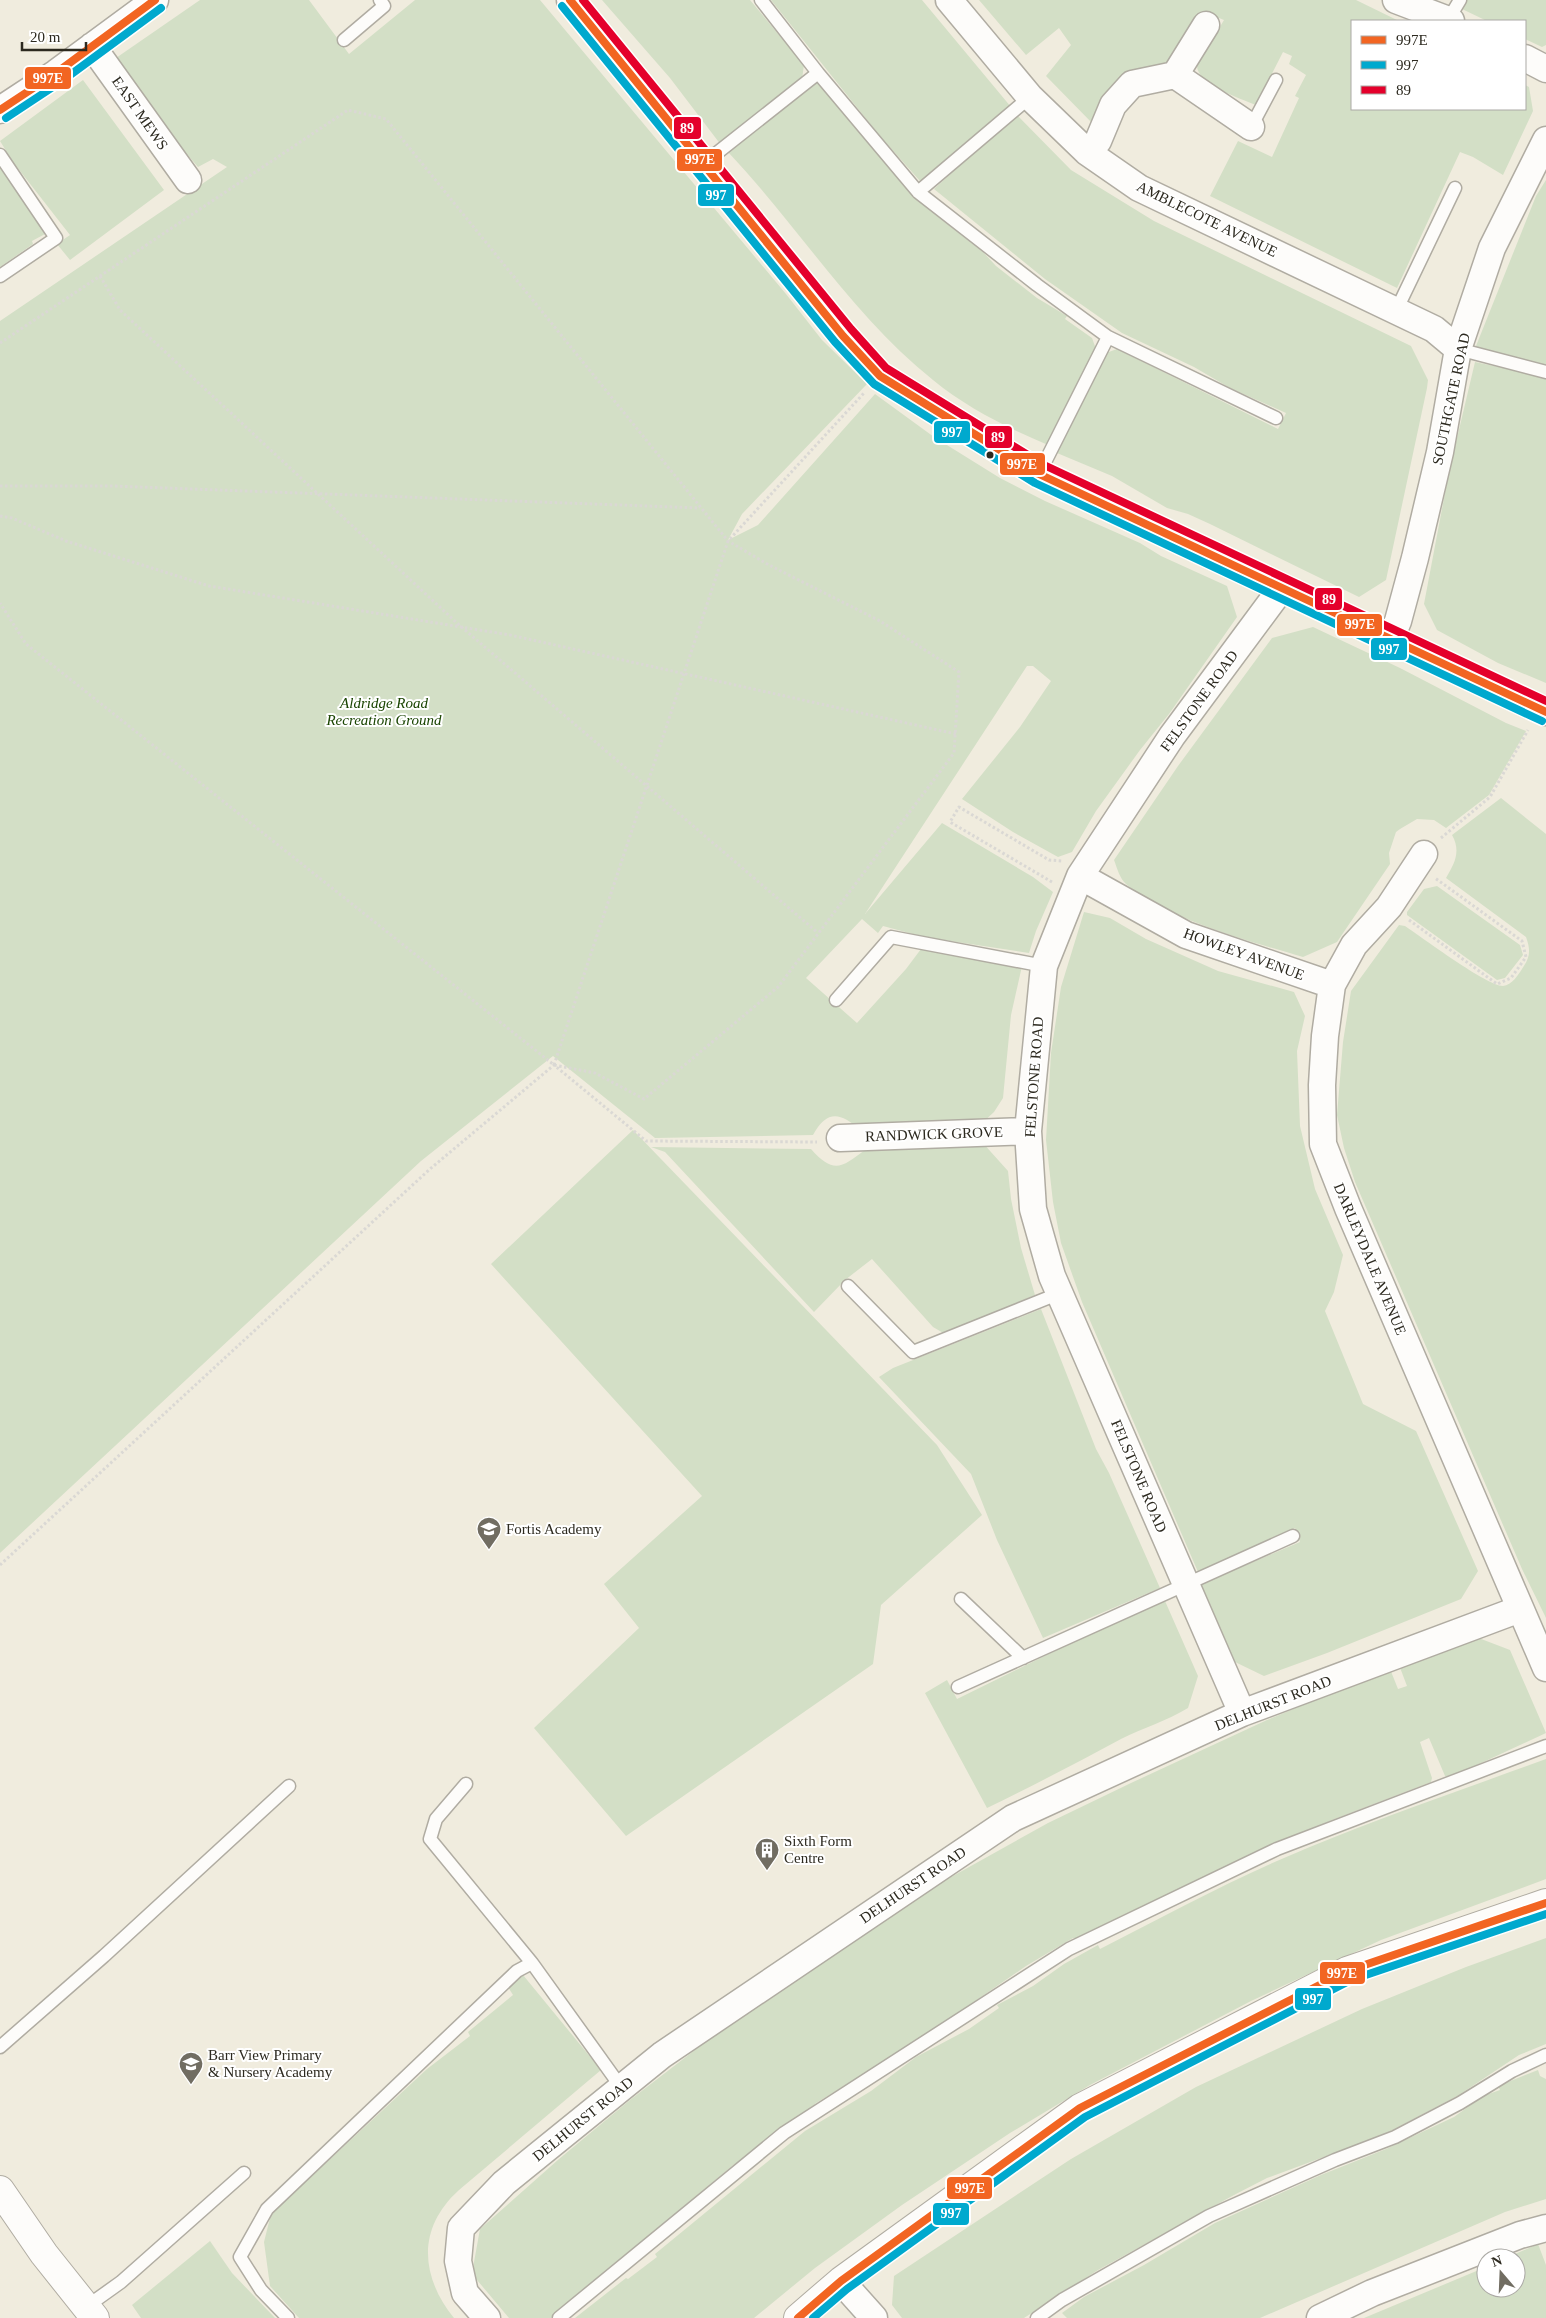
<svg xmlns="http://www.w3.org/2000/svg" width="1546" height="2318" font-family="'Times New Roman',serif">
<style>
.green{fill:#d3dfc6}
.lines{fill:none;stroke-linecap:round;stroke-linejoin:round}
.lane-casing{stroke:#b0aca2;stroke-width:15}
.street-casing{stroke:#b0aca2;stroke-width:29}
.secondary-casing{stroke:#b0aca2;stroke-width:30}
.path{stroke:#dad8d4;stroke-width:3;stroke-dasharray:2.5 2.5;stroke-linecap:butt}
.lane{stroke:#fdfcfa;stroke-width:12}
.street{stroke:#fdfcfa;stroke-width:26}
.secondary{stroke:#fdfcfa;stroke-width:28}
.bus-1-casing{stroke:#fff;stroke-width:11}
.bus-2-casing{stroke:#fff;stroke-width:11}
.bus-3-casing{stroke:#fff;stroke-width:11}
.bus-1{stroke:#f26522;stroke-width:8}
.bus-2{stroke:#00a9ce;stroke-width:8}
.bus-3{stroke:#e4002b;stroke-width:8}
.bus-dot{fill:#2c291f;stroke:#fff;stroke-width:2}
.labels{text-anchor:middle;stroke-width:4;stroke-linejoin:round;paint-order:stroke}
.street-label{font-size:15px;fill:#2c291f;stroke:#fff}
.park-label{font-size:15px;font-style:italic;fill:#194400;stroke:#fff}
.poi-label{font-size:15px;fill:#2c291f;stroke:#fff;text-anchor:start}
.line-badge{stroke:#fff;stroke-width:2}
.badge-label{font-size:14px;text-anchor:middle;font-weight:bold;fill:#fff}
</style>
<rect width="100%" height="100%" fill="#f0ecde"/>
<path class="green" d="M200,0h109l40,54 66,-54h125l246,294 36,46 45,44 -125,130 -14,26 30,-15 117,-131 59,43 66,41 45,23 95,42 21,13 66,30 10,31 -68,97 -29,36 -44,61 -24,41 -14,5 -45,-25 -51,-33 58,-72 31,-46 -18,-15h-6l-162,248 77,-91 91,54 20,15 -17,39 -7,22 -105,-16 -41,-11 -5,7 -16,-14 -56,59 51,45 49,-54 15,-20 101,17 -11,49 -8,83 -9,14 -14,13 -120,5c-20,-18 -33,-20 -47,5l-158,3 -102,-82 -132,105 -421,392v-1232l227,-154 -14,-8 -15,8 -32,-37 -50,-72z
M602,0h148l54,65 -2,14 -81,66 -51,-67z
M771,0h151l89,107 -80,69 -11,5 -41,-46z
M979,0h377l43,21h-47v88h173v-24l4,2 4,24 -30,64 -30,-18 -13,-5 -63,136 -187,-92 28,-55 34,16 27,-59 -4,-2 11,-21 -17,-11 3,-8 -9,-4 -27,53c-16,-7 -60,-21 -59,-40l27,-45 -20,-8 -16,17 -12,31 -83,64 -47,-48 25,-31 -12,-17 -33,27z
M1467,0h79v45l-4,2 -17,-8v-18h-38l-25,-12z
M83,80l81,110 -94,70 -13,-16 13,-9 -57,-73 -13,-21z
M820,82l103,123 60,47 13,14 41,32 30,18 -2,3 27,19 4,11 -48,96c-40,-17 -81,-37 -115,-65 -80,-64 -135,-154 -205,-228l81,-67z
M1016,114l55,56 83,51 257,125 17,34 -1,8 -41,192 -27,17 -149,-73 -22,-10 -21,-6 -55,-32 -55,-23 49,-100 11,-4 161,80 8,-16 -56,-25 -36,-21 -72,-34 -77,-54 -111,-90z
M0,166l44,62 1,6 -13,7 1,3 -33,23z
M1546,180v188l-63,-17 -7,-5 60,-150z
M1475,362l71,15v306l-48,-20 -61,-33 -13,-26 25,-132z
M1313,627l87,41 106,55 20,8 -37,64 -43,33 -12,-8 -17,-1 -17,10 -4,3 -7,21 1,11 -53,78 -34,15c-51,-15 -137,-38 -177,-73 -6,-5 -9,-16 -12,-24l64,-94 94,-128z
M1501,798l45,36v784l-24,-49 -167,-387 -11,-34 -7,-33 6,-73 8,-51 48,-66 6,1c18,12 82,60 98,60 9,-1 15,-11 19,-17 8,-12 9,-18 4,-32l-80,-59c9,-15 15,-27 6,-43z
M1437,886l83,59 3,10 -18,23 -8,2 -90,-65v-3l17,-23z
M1084,912l26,6 36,21 72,32 76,21 11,24 -8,35 3,75 15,63 28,66 -9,37 -9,19 38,93 53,27 62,140 -17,28 -134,54 -63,23 -29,-14 -34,-78 99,-42 -5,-14 -97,44 -116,-270 -21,-59 -8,-41 -7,-62 5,-87 10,-66z
M633,1130l304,315 45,70 -101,90 -8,59 -247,172 -92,-108 105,-100 -35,-44 98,-88 -211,-232z
M982,1142l26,29 3,28 10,49 14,47 -90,39 -12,-7 -61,-68 -27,21 -31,32 -149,-160 -14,-5 160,2c23,26 31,18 54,1z
M1041,1309l55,140 13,24 51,115 -117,50 -46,-98 -26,-66 -92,-97 14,-9z
M1165,1601l33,75 -10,32c-21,13 -45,20 -67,31 -44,24 -89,47 -134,69l-62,-115 22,-13 10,19 104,-51z
M1476,1637l34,13 36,83 -95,44 -6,-1 -16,-38 -9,4 12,36 -1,4 -99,38 -211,96c-13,9 -32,23 -48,22l-47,28 -116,80 -94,57 -11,12 -73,51 -181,152h-42l-32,-38 -4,-6 1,-12 6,-33 79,-70 71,-59 87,-67 218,-147 113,-63 83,-40 136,-63 123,-51 8,20 9,-3 -8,-21z
M1546,1759v120l-165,61 -130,61 -161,84 -80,48 -108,72 -87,63 -61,50h-179l51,-40 2,1 29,-22 -2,-3 150,-123 66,-40 45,-34 53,-28 30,-21 -2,-3 36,-19 31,-22 34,-19 2,4c61,-31 121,-64 184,-91 86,-37 175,-67 262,-99z
M1546,1938v106l-27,11 -60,40 -76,40 -116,43 -33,17 -136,75 -74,48h-122l-10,-13 2,-29 177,-117 125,-72 166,-78 104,-42z
M523,1975l78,95 -142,120c-42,38 -39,86 -5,128h-155l-29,-32 -6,-44 7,-28 156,-145 43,-33 -2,-4 45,-37 -5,-8z
M1538,2070l2,6 6,3v120l-41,13 -245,106h-193l-5,-5 22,-16 60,-32 71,-42 106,-48 65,-26 68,-32 29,-21 17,-6 -2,-4z
M210,2241l22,32 43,45h-134l-9,-13z
M1538,2244l8,21v53h-182l122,-51v21h30v-30h-10z"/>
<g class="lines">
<defs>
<path id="lane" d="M761,0l57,73
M1448,20l12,-20
M344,40l40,-34 -4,-6
M1030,97l-112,95 119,93 71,52
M1251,127l25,-47
M0,155l56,83 -56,38
M703,164l115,-91 100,119
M1396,311l59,-123
M1458,349l88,23
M1039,474l69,-137 168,81
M836,1000l55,-63 153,29
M848,1286l65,66 147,-59
M961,1599l62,59
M958,1687l335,-151
M466,1784l-30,35 -6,20 102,124 89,124
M0,2047l104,-91 185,-170
M86,2307l35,-25 123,-109
M288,2318l-27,-28 -21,-33 27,-48 250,-238 15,-8
M559,2318l225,-185 285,-184 208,-100 269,-103
M1037,2318l25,-18 147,-84 126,-56 60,-23 65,-34 52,-32 34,-16"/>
<path id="street" d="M570,0l273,336 37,40 159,98 507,238
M949,0l81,97 57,55 52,36 295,141 24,20
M1396,0l55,21
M92,46l96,134
M1525,58l21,11
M1175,75l31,-50
M0,110l56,-37 99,-73
M1087,152l11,-11 15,-36 19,-21 43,-9 76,52
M1391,638l7,-17 17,-63 25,-106 18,-103 34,-101 54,-108
M1424,854l-35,53 -35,38 -22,40 -7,51 -3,49 1,59 25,64 198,460
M1080,876l106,59 146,50
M840,1138l188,-7
M1242,1713l-190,-437 -19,-67 -5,-78 16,-165 36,-90 92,-140 109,-147
M841,2281l33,37
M487,2318l-22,-25 -7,-32 3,-33 43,-45 158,-128 351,-237 229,-105 278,-104
M1320,2318l52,-25 148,-58 26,-7"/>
<path id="secondary" d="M0,2190l44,64 51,64
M798,2318l43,-37 239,-173 267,-137 199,-68"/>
</defs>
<use href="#lane" class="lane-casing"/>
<use href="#street" class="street-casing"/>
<use href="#secondary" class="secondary-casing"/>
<path class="path" d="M100,276l20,34 338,314 360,309
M0,343l348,-233 38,9 342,422 41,24 111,56 79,51 -5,81 -176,234 -134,112 -49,-26 -41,-8 -528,-421 -26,-41
M0,486h112l588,22
M0,516l12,2 54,23 143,45 301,49 446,99
M1441,838l49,-41 38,-67
M1052,882l-102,-60 9,-15 90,53 13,1
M1409,920l88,64 14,-6 15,-21 -4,-16 -87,-63
M554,1065l174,-524 136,-148
M0,1565l430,-396 124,-104 92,76 171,1"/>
<use href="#lane" class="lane"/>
<use href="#street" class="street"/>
<use href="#secondary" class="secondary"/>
<defs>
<path id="bus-1" d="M570,0l273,336 37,40 159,98 507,238
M0,110l56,-37 99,-73
M798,2318l43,-37 239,-173 267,-137 199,-68"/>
<path id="bus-2" d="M562,6l273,336 39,42 161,99 507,238
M6,118l56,-37 99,-73
M813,2318l34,-29 238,-172 266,-137 195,-66"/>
<path id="bus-3" d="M583,0l268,329 35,39 158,97 502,236"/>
</defs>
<use href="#bus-1" class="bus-1-casing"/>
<use href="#bus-2" class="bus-2-casing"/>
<use href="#bus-3" class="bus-3-casing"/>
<use href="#bus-1" class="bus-1"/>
<use href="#bus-2" class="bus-2"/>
<use href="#bus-3" class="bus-3"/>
</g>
<defs>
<symbol id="school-pin" viewBox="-11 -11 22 30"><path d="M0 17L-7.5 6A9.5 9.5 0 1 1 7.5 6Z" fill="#716d62" stroke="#fff"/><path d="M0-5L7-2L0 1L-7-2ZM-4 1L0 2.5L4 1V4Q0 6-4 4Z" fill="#fff"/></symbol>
<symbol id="building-pin" viewBox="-11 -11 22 30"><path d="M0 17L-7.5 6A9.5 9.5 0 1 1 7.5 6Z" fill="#716d62" stroke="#fff"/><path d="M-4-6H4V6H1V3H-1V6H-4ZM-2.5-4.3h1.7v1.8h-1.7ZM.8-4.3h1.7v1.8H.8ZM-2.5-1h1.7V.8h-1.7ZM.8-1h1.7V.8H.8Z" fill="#fff"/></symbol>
</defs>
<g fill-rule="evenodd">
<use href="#school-pin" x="475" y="1515" width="28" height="38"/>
<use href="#building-pin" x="753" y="1836" width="28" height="38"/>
<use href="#school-pin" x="177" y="2050" width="28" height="38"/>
</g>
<circle class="bus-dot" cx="990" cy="455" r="4.5"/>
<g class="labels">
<g class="street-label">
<text transform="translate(140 113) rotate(55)" y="5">EAST MEWS</text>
<text transform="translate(1207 219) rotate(26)" y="5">AMBLECOTE AVENUE</text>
<text transform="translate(1451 399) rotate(-78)" y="5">SOUTHGATE ROAD</text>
<text transform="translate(1199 701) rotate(-54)" y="5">FELSTONE ROAD</text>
<text transform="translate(1244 954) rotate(20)" y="5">HOWLEY AVENUE</text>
<text transform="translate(1034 1077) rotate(-86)" y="5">FELSTONE ROAD</text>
<text transform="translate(934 1134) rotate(-2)" y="5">RANDWICK GROVE</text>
<text transform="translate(1370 1259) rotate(67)" y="5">DARLEYDALE AVENUE</text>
<text transform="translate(1139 1476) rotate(67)" y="5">FELSTONE ROAD</text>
<text transform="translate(1273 1703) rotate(-22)" y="5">DELHURST ROAD</text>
<text transform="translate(913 1885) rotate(-34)" y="5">DELHURST ROAD</text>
<text transform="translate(583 2119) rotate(-39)" y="5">DELHURST ROAD</text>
</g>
<g class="park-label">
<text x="384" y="708">Aldridge Road<tspan x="384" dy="17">Recreation Ground</tspan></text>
</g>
<g class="poi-label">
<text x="506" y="1534">Fortis Academy</text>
<text x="784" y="1846">Sixth Form<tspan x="784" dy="17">Centre</tspan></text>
<text x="208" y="2060">Barr View Primary<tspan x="208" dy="17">&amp; Nursery Academy</tspan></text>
</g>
</g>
<g class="line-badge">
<rect x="24" y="66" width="48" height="24" rx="5" fill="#f26522"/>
<rect x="673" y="116" width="29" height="24" rx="5" fill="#e4002b"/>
<rect x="676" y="148" width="47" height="24" rx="5" fill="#f26522"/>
<rect x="697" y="183" width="38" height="24" rx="5" fill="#00a9ce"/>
<rect x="933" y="420" width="38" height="24" rx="5" fill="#00a9ce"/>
<rect x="984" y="425" width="29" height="24" rx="5" fill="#e4002b"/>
<rect x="999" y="452" width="47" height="24" rx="5" fill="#f26522"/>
<rect x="1314" y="587" width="29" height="24" rx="5" fill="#e4002b"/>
<rect x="1336" y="613" width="47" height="24" rx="5" fill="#f26522"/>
<rect x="1370" y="637" width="38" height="24" rx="5" fill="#00a9ce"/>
<rect x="1319" y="1961" width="47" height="24" rx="5" fill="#f26522"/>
<rect x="1294" y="1987" width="38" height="24" rx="5" fill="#00a9ce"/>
<rect x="946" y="2176" width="47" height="24" rx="5" fill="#f26522"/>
<rect x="932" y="2202" width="38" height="24" rx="5" fill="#00a9ce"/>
</g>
<g class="badge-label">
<text x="48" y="83">997E</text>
<text x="687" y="133">89</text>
<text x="700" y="164">997E</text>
<text x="716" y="200">997</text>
<text x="952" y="437">997</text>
<text x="998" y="442">89</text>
<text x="1022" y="469">997E</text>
<text x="1329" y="604">89</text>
<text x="1360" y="629">997E</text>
<text x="1389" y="654">997</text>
<text x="1342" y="1978">997E</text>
<text x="1313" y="2004">997</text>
<text x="970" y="2193">997E</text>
<text x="951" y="2218">997</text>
</g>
<rect x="1351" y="20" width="175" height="90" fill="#ffffff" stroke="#aba9a5"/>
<rect x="1361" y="36" width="25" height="8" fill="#f26522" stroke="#aba9a5"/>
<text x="1396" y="45" font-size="15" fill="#2c291f">997E</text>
<rect x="1361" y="61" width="25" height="8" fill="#00a9ce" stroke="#aba9a5"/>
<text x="1396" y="70" font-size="15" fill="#2c291f">997</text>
<rect x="1361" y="86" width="25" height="8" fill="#e4002b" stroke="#aba9a5"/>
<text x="1396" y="95" font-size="15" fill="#2c291f">89</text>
<g transform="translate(1501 2273) rotate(341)"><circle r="24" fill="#ffffff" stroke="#aba9a5"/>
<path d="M0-4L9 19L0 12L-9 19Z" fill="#716d62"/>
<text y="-8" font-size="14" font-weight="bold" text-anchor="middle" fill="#2c291f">N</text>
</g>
<path d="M22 42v8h64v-8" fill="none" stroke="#2c291f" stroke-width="2.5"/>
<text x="30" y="42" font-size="15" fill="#2c291f" stroke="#ffffff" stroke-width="4" paint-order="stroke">20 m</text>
</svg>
